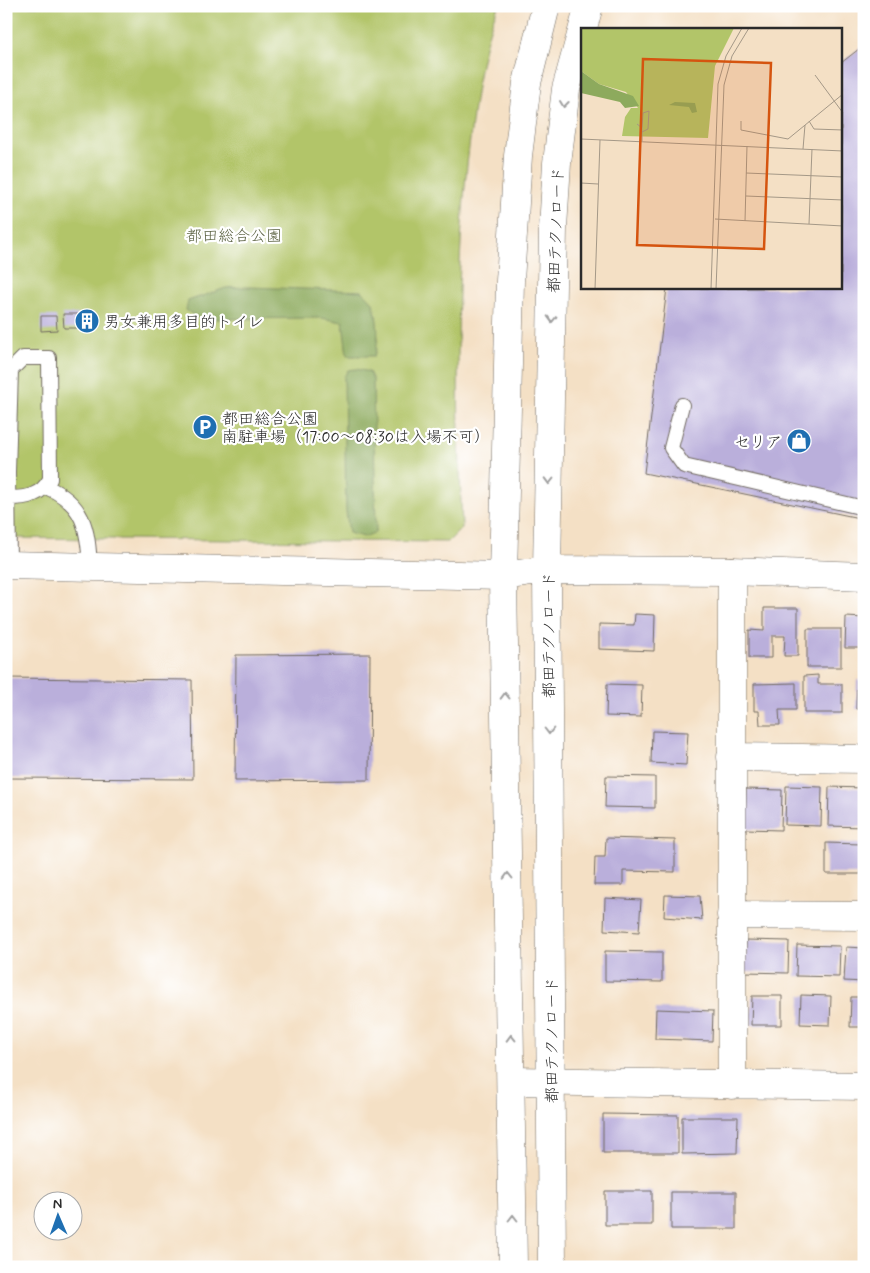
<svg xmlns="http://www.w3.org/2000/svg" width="870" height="1273" font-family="Mynerve,'Klee One',sans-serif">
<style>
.green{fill:#b2c569;stroke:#6e784a}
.forest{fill:#8daa5d;stroke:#5c6a44}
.building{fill:#baafdb}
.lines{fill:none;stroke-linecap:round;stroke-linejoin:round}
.lane-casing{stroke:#716a61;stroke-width:16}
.street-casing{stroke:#716a61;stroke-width:29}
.secondary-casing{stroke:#716a61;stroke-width:29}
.lane{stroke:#fff;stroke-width:14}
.street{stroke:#fff;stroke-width:28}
.secondary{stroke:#fff;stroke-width:28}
.oneway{stroke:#a0a0a0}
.labels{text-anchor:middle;stroke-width:4.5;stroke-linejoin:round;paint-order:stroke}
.street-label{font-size:16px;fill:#2b2b2b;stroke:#fff}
.park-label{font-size:16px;fill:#5a6141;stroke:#fff}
.poi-label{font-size:16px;fill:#2b2b2b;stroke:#fff;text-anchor:start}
.inset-road{fill:none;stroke:#a49887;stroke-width:1}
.view{fill:#d5540f;fill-opacity:0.15;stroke:#d5540f;stroke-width:2.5}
.inset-edge{fill:none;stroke:#2b2b2b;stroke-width:2.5}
</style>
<rect width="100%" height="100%" fill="#fff"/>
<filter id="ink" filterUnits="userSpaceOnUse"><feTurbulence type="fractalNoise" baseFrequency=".02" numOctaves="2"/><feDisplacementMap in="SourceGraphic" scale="10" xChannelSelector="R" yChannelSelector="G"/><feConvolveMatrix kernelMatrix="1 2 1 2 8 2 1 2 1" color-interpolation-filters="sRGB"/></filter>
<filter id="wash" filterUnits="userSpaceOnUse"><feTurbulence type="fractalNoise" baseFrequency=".0096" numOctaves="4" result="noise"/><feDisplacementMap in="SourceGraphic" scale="20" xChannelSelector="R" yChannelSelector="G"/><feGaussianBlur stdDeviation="1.12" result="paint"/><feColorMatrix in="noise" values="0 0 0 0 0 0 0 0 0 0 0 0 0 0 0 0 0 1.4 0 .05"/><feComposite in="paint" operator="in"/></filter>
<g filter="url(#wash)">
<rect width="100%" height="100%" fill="#f4e0c5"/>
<path class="green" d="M6,6h492c-16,40 -22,83 -27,125 -17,131 -14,266 -9,397l-14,14 -442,-4z"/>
<path class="forest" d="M247,287l115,4c4,4 9,8 11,12 5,14 7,39 1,53h-27l-4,-34 -21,-4 -117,1 -9,-2 -10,-7 2,-9 38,-13z
M356,369l13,3 4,8 3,152 -12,5 -15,-4 -3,-22 -2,-134 4,-7z"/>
<g id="blocks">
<path class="building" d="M864,45v474l-220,-46 23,-185h174v-225z
M63,314h15v14h-14z
M81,314h13v13l-13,1z
M41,316h15l1,14 -16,1z
M764,608h34v48h-14l1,-20h-13v22h-23v-28l15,1z
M635,614l20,1 -1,36 -55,-2v-25l35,1z
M846,617l18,1v30h-19z
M807,629h34v38h-34z
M370,654l-1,126 -134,1 1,-126z
M818,675v9h24v29h-38v-37z
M6,678l186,2 1,99 -187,-1z
M857,680l7,1v28h-8z
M796,683v27h-17l1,15h-20l-1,-14h-5v-27z
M607,684l35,1 -1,32 -35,-1z
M652,731l36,1 -2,33 -35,-2z
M606,776l49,1v31l-50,-1z
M786,786l36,1 -1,39 -36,-1z
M829,787l35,1v39l-36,-1z
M746,789l36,1 -1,40 -36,-1z
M606,838l69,2v32l-52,-1v14h-29l1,-28h10z
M826,843l36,1 -1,30h-35z
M665,895l35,1 2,24 -38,-3z
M605,898l36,2 -2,32 -35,-2z
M746,940l43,1 -1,32 -43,-1z
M797,945l43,1 -1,31 -43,-1z
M846,947l18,1v34l-20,-1z
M605,951l57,1v30l-57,-1z
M801,995l30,1 -1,29 -30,-1z
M752,996h30v29h-31z
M851,997h13v30h-14z
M656,1009l57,2 -1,30 -57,-2z
M603,1114l75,1v38h-75z
M682,1117h56l-1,36 -55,1z
M605,1191h47v34h-47z
M671,1192h65v37h-65z"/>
</g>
</g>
<g filter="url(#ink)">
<use href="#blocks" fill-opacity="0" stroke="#716a61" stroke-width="1"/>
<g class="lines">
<defs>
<path id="lane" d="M682,405l-11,43 13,18 180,42
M6,471l2,1 1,93
M8,472l3,-102 12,-12h26l1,121c-9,17 -24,19 -41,19
M46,487c38,16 42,41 44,80"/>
<path id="street" d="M732,571v514
M731,757l133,2
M731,915l133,1
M512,1081l352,5"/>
<path id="secondary" d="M6,565l497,11 44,-6 185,1 132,5
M513,1267l-10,-691 7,-295 8,-125 9,-73 19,-77
M552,1267l-5,-697 6,-342 4,-65 9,-74 23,-83"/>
</defs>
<use href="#lane" class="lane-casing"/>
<use href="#street" class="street-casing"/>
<use href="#secondary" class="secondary-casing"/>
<use href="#lane" class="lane"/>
<use href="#street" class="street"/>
<use href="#secondary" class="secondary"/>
</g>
<defs><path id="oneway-chevron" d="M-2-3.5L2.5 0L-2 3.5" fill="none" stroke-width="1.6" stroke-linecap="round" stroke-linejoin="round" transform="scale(1.25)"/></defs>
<g class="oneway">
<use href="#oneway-chevron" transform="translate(564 104) rotate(97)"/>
<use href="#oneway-chevron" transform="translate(552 319) rotate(91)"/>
<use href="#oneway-chevron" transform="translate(549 481) rotate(91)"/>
<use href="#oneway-chevron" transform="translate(505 696) rotate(-91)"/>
<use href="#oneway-chevron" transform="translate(549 731) rotate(90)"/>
<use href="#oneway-chevron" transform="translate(508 876) rotate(-91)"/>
<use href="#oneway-chevron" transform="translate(511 1038) rotate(-91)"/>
<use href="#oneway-chevron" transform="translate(513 1218) rotate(-90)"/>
</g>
</g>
<defs>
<symbol id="building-disc" viewBox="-11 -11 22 22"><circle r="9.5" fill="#1f6fb2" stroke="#fff"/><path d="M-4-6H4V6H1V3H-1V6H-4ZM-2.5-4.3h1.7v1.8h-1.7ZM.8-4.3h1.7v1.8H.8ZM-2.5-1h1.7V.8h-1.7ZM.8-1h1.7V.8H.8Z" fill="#fff"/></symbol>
<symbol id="parking-disc" viewBox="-11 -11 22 22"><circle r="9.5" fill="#1f6fb2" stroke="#fff"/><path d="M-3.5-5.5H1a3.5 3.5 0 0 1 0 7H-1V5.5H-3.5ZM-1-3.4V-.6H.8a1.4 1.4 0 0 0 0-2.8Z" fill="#fff"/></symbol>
<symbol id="shop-disc" viewBox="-11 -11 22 22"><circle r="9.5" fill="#1f6fb2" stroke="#fff"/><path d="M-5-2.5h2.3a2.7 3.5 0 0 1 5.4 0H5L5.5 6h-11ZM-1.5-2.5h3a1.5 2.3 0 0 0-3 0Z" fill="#fff"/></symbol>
</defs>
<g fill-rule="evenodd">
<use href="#building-disc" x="73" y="307" width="28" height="28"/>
<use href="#parking-disc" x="191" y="413" width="28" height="28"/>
<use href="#shop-disc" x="785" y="427" width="28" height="28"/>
</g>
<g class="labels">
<g class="street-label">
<text transform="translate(555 230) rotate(-88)" y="6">都田テクノロード</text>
<text transform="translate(548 635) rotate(-90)" y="6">都田テクノロード</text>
<text transform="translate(551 1040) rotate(-90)" y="6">都田テクノロード</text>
</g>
<g class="park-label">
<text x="234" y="241">都田総合公園</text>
</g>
<g class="poi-label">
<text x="104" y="327">男女兼用多目的トイレ</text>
<text x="222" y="424">都田総合公園<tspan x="222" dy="18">南駐車場（17:00～08:30は入場不可）</tspan></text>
<text x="782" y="447" text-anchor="end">セリア</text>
</g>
</g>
<g transform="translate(581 28)">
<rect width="261" height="261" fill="#f4e0c5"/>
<path d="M0,0h153l-19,38 -7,72 -86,-2 3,-19 6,-9h7l-12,-16 -27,-8 -18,-13z" fill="#b2c569"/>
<path d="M0,43l18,13 34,12 6,10 -14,2 -5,-6 -39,-9zM94,74l20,1 2,9 -5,1 -3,-6 -20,-2z" fill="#8daa5d"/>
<path class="inset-road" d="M234,47l28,38M160,93v9l47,9 55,-45M228,93l5,8 29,1M56,96l5,4v13M61,104l6,-3 1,-18 -6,2 -1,15M0,111l262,12M222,121l2,-24M165,145l97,4M0,155l17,1M165,168l97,4M134,191l128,7M164,193l2,-75M228,196l3,-75M14,261l5,-149M130,261l7,-205 8,-28 16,-28M135,261l8,-204 8,-29 17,-28"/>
<path class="view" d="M62,31l128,4 -7,186 -127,-4z"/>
<rect width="261" height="261" class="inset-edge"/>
</g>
<rect width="870" height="1273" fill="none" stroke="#fff" stroke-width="25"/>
<g transform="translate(58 1216) rotate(358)"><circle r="24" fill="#ffffff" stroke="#aaaaaa"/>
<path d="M0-4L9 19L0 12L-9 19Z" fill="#1f6fb2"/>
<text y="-8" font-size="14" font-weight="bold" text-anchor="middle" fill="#2b2b2b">N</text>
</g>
</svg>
